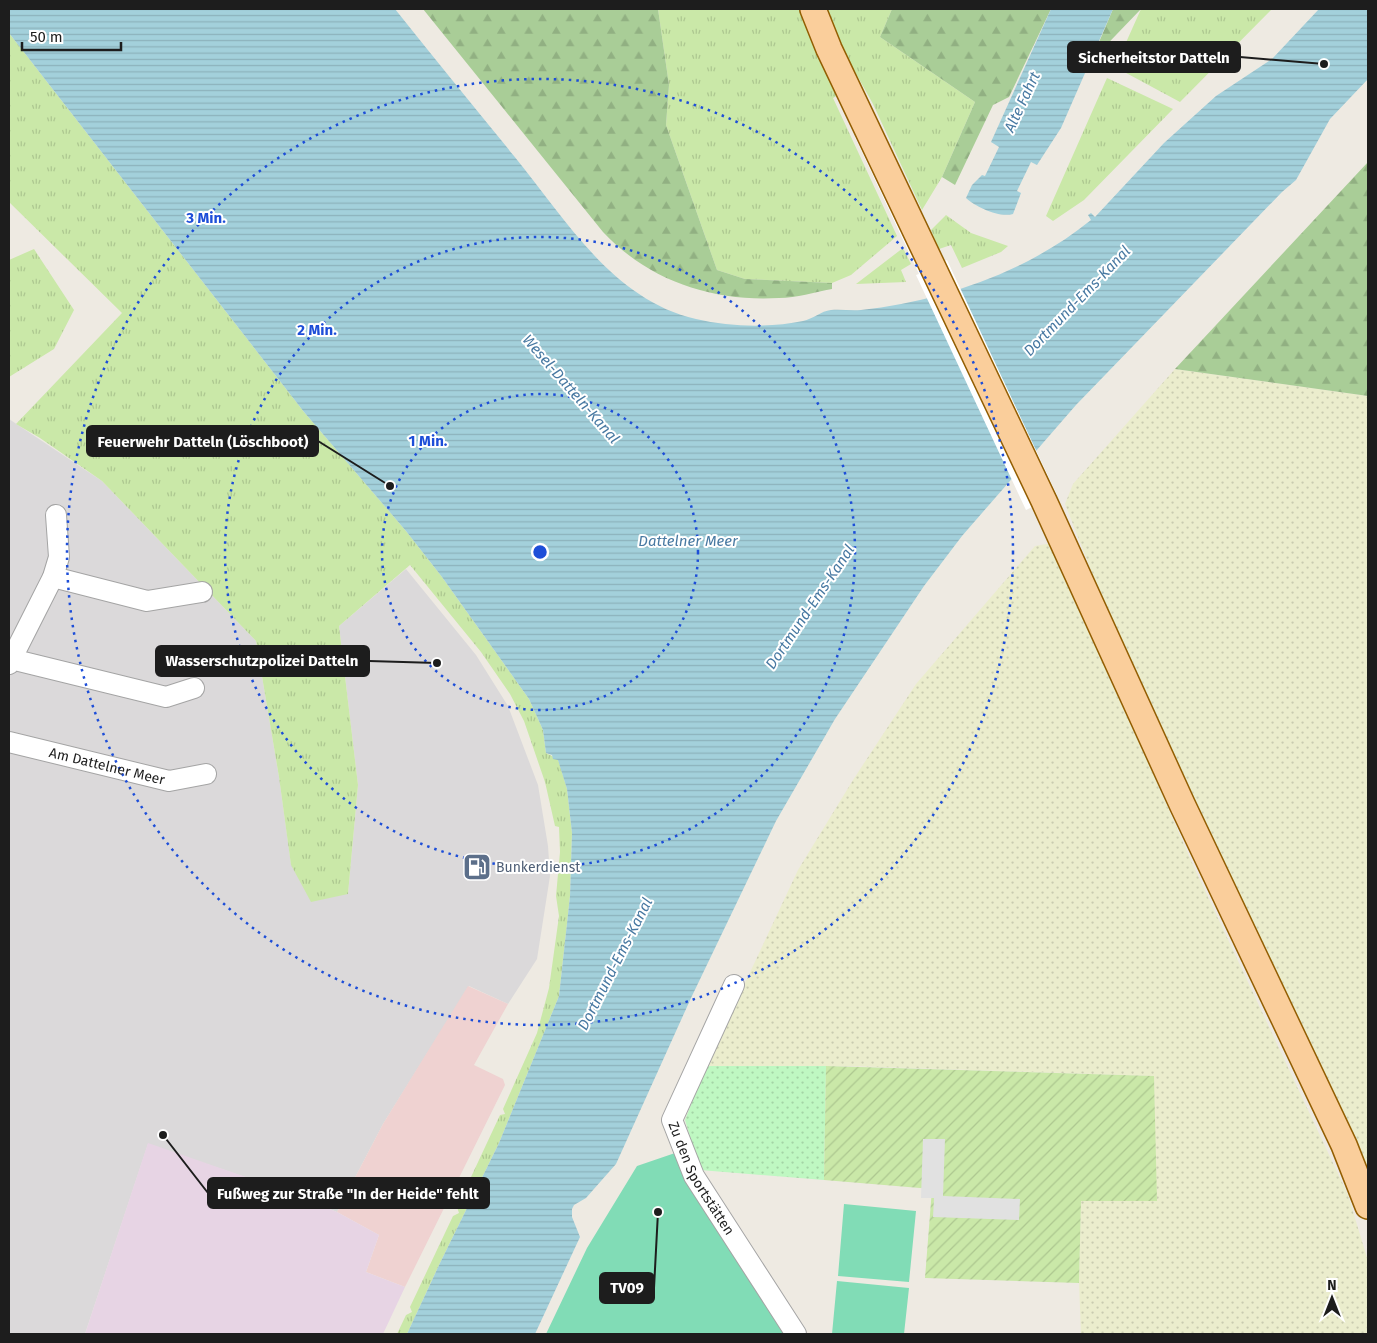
<svg xmlns="http://www.w3.org/2000/svg" width="1377" height="1343" font-family="'Fira Sans',sans-serif">
<style>
.residential{fill:#dbd9da}
.commercial{fill:#efd2d1}
.industrial{fill:#e7d4e4}
.farmland{fill:url(#farmland-dots)}
.grass{fill:url(#grass-tufts)}
.forest{fill:url(#forest-firs)}
.park{fill:url(#park-dots)}
.garden{fill:url(#garden-furrows)}
.pitch{fill:#81dcb6}
.parking{fill:#e1e1e1}
.water{fill:url(#water-rules)}
.pier{fill:#fff}
.lines{fill:none;stroke-linecap:round;stroke-linejoin:round}
.minor-casing{stroke:#a4a4a4;stroke-width:22}
.major-casing{stroke:#935e02;stroke-width:28}
.minor{stroke:#fff;stroke-width:20}
.major{stroke:#face9b;stroke-width:25}
.ring{fill:none;stroke:#1d4ed8;stroke-width:2.5;stroke-dasharray:2.5 5}
.labels{text-anchor:middle;stroke-width:4;stroke-linejoin:round;paint-order:stroke}
.street-label{font-size:14px;fill:#1d1d1d;stroke:#fff}
.service-label{font-size:14px;fill:#4e5e75;stroke:#fff;text-anchor:start}
.water-label{font-size:15px;font-style:italic;fill:#4879a2;stroke:#fff}
.centre{fill:#1d4ed8;stroke:#fff;stroke-width:2.5}
.ring-label{font-size:15px;text-anchor:middle;font-weight:bold;fill:#1d4ed8;stroke:#fff;stroke-width:4;stroke-linejoin:round;paint-order:stroke}
.leader{fill:none;stroke:#1d1d1d;stroke-width:2}
.callout-dot{fill:#1d1d1d;stroke:#fff;stroke-width:2}
.callout{fill:#1d1d1d;stroke:#1d1d1d;stroke-width:2}
.callout-label{font-size:15px;text-anchor:middle;font-weight:bold;fill:#fff}
</style>
<defs>
<pattern id="farmland-dots" width="8" height="8" patternUnits="userSpaceOnUse" patternTransform="scale(1.25)"><rect width="8" height="8" fill="#ebedcd"/><path d="M2 2h.1M6 6h.1" fill="none" stroke="#c9cbb0" stroke-width="1.8" stroke-linecap="round"/></pattern>
<pattern id="grass-tufts" width="24" height="20" patternUnits="userSpaceOnUse" patternTransform="scale(1.25)"><rect width="24" height="20" fill="#cae8a8"/><path d="M3 7l-1-3M5 7V3M7 7l1-3M15 17l-1-3M17 17v-4M19 17l1-3" fill="none" stroke="#adc790"/></pattern>
<pattern id="forest-firs" width="22" height="20" patternUnits="userSpaceOnUse" patternTransform="scale(1.25)"><rect width="22" height="20" fill="#a9cd97"/><path d="M5 1l3.5 6h-7zM16 11l3.5 6h-7z" fill="#91b082"/></pattern>
<pattern id="park-dots" width="8" height="8" patternUnits="userSpaceOnUse" patternTransform="scale(1.25)"><rect width="8" height="8" fill="#bff8c2"/><path d="M2 2h.1M6 6h.1" fill="none" stroke="#a4d4a6" stroke-width="1.8" stroke-linecap="round"/></pattern>
<pattern id="garden-furrows" width="10" height="10" patternUnits="userSpaceOnUse" patternTransform="scale(1.25)"><rect width="10" height="10" fill="#cae8a8"/><path d="M-1 1l2-2M0 10L10 0M9 11l2-2" fill="none" stroke="#adc790"/></pattern>
<pattern id="water-rules" width="6" height="5" patternUnits="userSpaceOnUse" patternTransform="scale(1.25)"><rect width="6" height="5" fill="#a3d0db"/><path d="M0 2.5h6" fill="none" stroke="#8cb2bc"/></pattern>
</defs>
<rect width="100%" height="100%" fill="#eeeae2"/>
<path class="residential" d="M9,419l93,62 154,160 23,136 12,87 57,30 10,-109 -19,-159 67,-57 70,86 32,51 30,79 10,61 2,30 -13,83 -29,45 -39,-18 -86,138 -46,88 -51,-21 -138,-47 -63,190h-76z"/>
<path class="commercial" d="M468,986l40,18 -34,61 29,14 2,6 -100,202 -39,-15 13,-37 -42,-23 46,-88z"/>
<path class="industrial" d="M148,1143l138,48 51,21 42,23 -13,37 39,15 -22,47h-298z"/>
<path class="farmland" d="M1175,369l193,27v778l-262,-566 -41,-104 8,-20z
M1052,543l141,322 155,330 20,66v73h-287l-2,-51 2,-82h75l-2,-125 -306,-10h-142l92,-196 55,-90 63,-96 119,-138z"/>
<path class="grass" d="M658,9h142l16,36 26,48 -9,5 64,138 -46,39 -19,8 -87,-4 -28,-9 -51,-145 3,-40z
M824,9h68l-12,28 95,65 -33,75 -20,33 -49,-106 -24,-43z
M1141,9h131l-92,93 -65,-35z
M9,33l295,379 102,119 36,46 87,122 14,31 3,23 12,6 9,30 5,44 -2,63 -11,100 -60,147 -59,120 -33,71h-10l9,-19 6,-3 -2,-5 43,-91 6,-3 -2,-6 43,-92 5,-1 -2,-5 34,-76 12,-45 10,-72 -3,-20 4,-44 -1,-25 -4,-1 -10,-44 -21,-61 -14,-27 -29,-42 -71,-87 -71,61 19,159 -10,109 -37,8 -20,-37 -12,-88 -23,-136 -154,-160 -62,-43 -24,-14 106,-111 -113,-111z
M1107,78l66,31 -89,91 -31,21 -7,-5z
M946,215l25,18 37,13 -7,6 -39,16 -11,-23 -12,4 -8,-19z
M903,248l8,16 -10,6 5,12 -50,2z
M34,249l40,61 -20,39 -45,28v-117z"/>
<path class="forest" d="M423,9h235l11,76 -3,40 51,145 28,9 87,4v6c-18,3 -35,9 -53,9 -66,4 -130,-17 -176,-66z
M892,9h159l-42,88 -16,8 -38,80 -13,-8 33,-75 -95,-65z
M1113,9h28l-50,52z
M1368,162v234l-193,-27z"/>
<path class="park" d="M706,1066h120l-2,114 -124,-10 -15,-50z"/>
<path class="garden" d="M826,1066l328,10 3,125h-76l-2,82 -154,-5 7,-89 -108,-9z"/>
<path class="pitch" d="M678,1152c28,65 67,123 107,182h-239l41,-86 50,-82z
M844,1204l72,7 -7,71 -71,-6z
M837,1281l72,7 -5,46h-72z"/>
<path class="parking" d="M923,1139h22l-2,57 77,3 -1,21 -86,-3 1,-19h-13z"/>
<path class="water" d="M9,9h386c39,49 79,98 119,147 51,62 98,144 182,163 35,8 73,9 107,2 10,-2 18,-10 28,-11 10,-1 20,1 30,0 82,-9 166,-38 230,-90l-3,-5 3,-2 4,4 69,-74 52,-47 56,-37 47,-50h49v70l-38,40 -34,61 -14,12 -206,213 -114,131 -38,50 -89,133 -59,102 -85,177 -75,166 -30,34 -12,7 -2,4v8l8,20 -45,97h-128l33,-71 59,-120 60,-147 11,-100 2,-63 -5,-44 -9,-29 -5,-1 -1,-4 -6,-2 -3,-23 -14,-31 -87,-122 -36,-46 -102,-119 -295,-379z
M1051,9h62l-52,119 -24,37 -6,-3 -14,29 4,2 -8,21c-14,4 -37,-7 -47,-16l6,-13 10,-10 3,1 14,-29 -8,-5z"/>
<path class="pier" d="M879,126l64,136 4,-2 110,235 -31,15 -110,-235 3,-1 -64,-137z"/>
<g class="lines">
<defs>
<g id="minor">
<path d="M53,577l94,24 55,-9"/>
<path d="M11,659l155,38 28,-9"/>
<path d="M9,664l44,-87 6,-20 -3,-42"/>
<path id="s1" d="M9,742l160,39 37,-7"/>
<path id="s2" d="M734,985l-62,135 22,56 102,158"/>
</g>
<path id="major" d="M813,9l16,40 215,452 138,303 162,341 24,61"/>
</defs>
<use href="#minor" class="minor-casing"/>
<use href="#major" class="major-casing"/>
<use href="#minor" class="minor"/>
<use href="#major" class="major"/>
</g>
<g class="ring">
<circle cx="540" cy="552" r="158"/>
<circle cx="540" cy="552" r="315"/>
<circle cx="540" cy="552" r="473"/>
</g>
<defs>
<symbol id="fuel-square" viewBox="-11 -11 22 22"><rect x="-9" y="-9" width="18" height="18" rx="4" fill="#5c6f8a" stroke="#fff"/><path d="M-5.5-6h7V0h2V4h1.3V-2.5L3-4.5l.8-.8L6-3V5H2.5V1h-1V6h-7ZM-4.2-4.7v3.2H.2V-4.7Z" fill="#fff"/></symbol>
</defs>
<g fill-rule="evenodd">
<use href="#fuel-square" x="461" y="851" width="32" height="32"/>
</g>
<g class="labels">
<g class="street-label">
<text dy="5" stroke="none"><textPath href="#s1" startOffset="101">Am Dattelner Meer</textPath></text>
<text dy="5" stroke="none"><textPath href="#s2" startOffset="214">Zu den Sportstätten</textPath></text>
</g>
<g class="service-label">
<text x="496" y="872">Bunkerdienst</text>
</g>
<g class="water-label">
<text transform="translate(1022 102) rotate(-65)" y="5">Alte Fahrt</text>
<text transform="translate(1077 301) rotate(-46)" y="5">Dortmund-Ems-Kanal</text>
<text transform="translate(571 389) rotate(49)" y="5">Wesel-Datteln-Kanal</text>
<text x="688" y="546">Dattelner Meer</text>
<text transform="translate(810 607) rotate(-56)" y="5">Dortmund-Ems-Kanal</text>
<text transform="translate(615 964) rotate(-63)" y="5">Dortmund-Ems-Kanal</text>
</g>
</g>
<circle cx="540" cy="552" r="8" class="centre"/>
<g class="ring-label">
<text x="206" y="223">3 Min.</text>
<text x="317" y="335">2 Min.</text>
<text x="428" y="446">1 Min.</text>
</g>
<path class="leader" d="M1324 64L1240 57M390 486L318 441M437 663L369 661M163 1135L208 1193M658 1212L654 1288"/>
<g class="callout-dot">
<circle cx="1324" cy="64" r="5"/>
<circle cx="390" cy="486" r="5"/>
<circle cx="437" cy="663" r="5"/>
<circle cx="163" cy="1135" r="5"/>
<circle cx="658" cy="1212" r="5"/>
</g>
<g class="callout">
<rect x="1068" y="42" width="172" height="30" rx="5"/>
<rect x="87" y="426" width="231" height="30" rx="5"/>
<rect x="156" y="646" width="213" height="30" rx="5"/>
<rect x="208" y="1178" width="281" height="30" rx="5"/>
<rect x="600" y="1273" width="54" height="30" rx="5"/>
</g>
<g class="callout-label">
<text x="1154" y="63">Sicherheitstor Datteln</text>
<text x="203" y="447">Feuerwehr Datteln (Löschboot)</text>
<text x="262" y="666">Wasserschutzpolizei Datteln</text>
<text x="348" y="1199">Fußweg zur Straße "In der Heide" fehlt</text>
<text x="627" y="1293">TV09</text>
</g>
<rect width="1377" height="1343" fill="none" stroke="#1d1d1d" stroke-width="20"/>
<g transform="translate(1332 1298)" stroke="#ffffff" stroke-width="4" paint-order="stroke">
<path d="M0-4L9 19L0 12L-9 19Z" fill="#1d1d1d"/>
<text y="-8" font-size="14" font-weight="bold" text-anchor="middle" fill="#1d1d1d">N</text>
</g>
<path d="M22 42v8h99v-8" fill="none" stroke="#1d1d1d" stroke-width="2.5"/>
<text x="30" y="42" font-size="15" fill="#1d1d1d" stroke="#ffffff" stroke-width="4" paint-order="stroke">50 m</text>
</svg>
